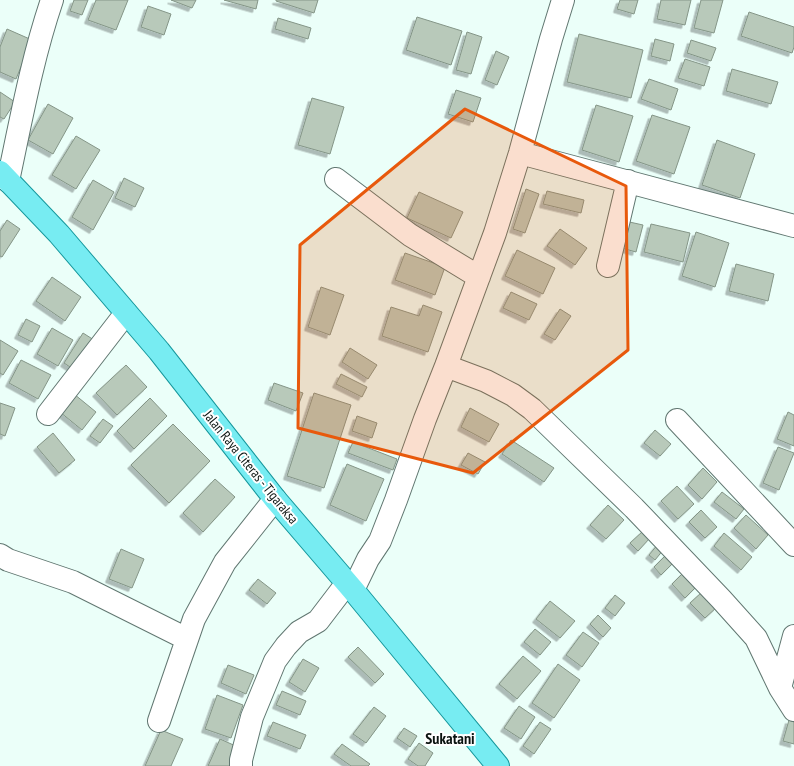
<svg xmlns="http://www.w3.org/2000/svg" width="794" height="766" font-family="'PT Sans Narrow',sans-serif">
<style>
.building{fill:#b8c9ba;stroke:#849587;filter:url(#shadow)}
.lines{fill:none;stroke-linecap:round;stroke-linejoin:round}
.street-casing{stroke:#617771;stroke-width:24}
.primary-casing{stroke:#16989d;stroke-width:24}
.street{stroke:#fff;stroke-width:22}
.primary{stroke:#77ecf2;stroke-width:22}
.marked{fill:#e8590c;fill-opacity:0.2;stroke:#e8590c;stroke-width:3;stroke-linejoin:round}
.labels{text-anchor:middle;stroke-width:4;stroke-linejoin:round;paint-order:stroke}
.street-label{font-size:14px;fill:#0a1310;stroke:#fff}
.quarter-label{font-size:16px;font-weight:bold;fill:#0a1310;stroke:#fff}
</style>
<defs>
<filter id="shadow"><feDropShadow dx="-3.5" dy="3.5" stdDeviation="0" flood-color="#0004"/></filter>
</defs>
<rect width="100%" height="100%" fill="#ebfff9"/>
<path class="building" d="M74,0h14l-6,15 -12,-4z
M96,0h32l-12,30 -28,-10z
M171,0h25l-4,8z
M224,0h34l-2,9z
M276,0h42l-4,13 -38,-12z
M620,0h18l-4,14 -17,-5z
M661,0h30l-6,25 -28,-6z
M701,0h22l-9,33 -20,-5z
M148,6l23,8 -7,21 -23,-8z
M749,12l45,15v20l-2,6 -51,-17z
M417,17l45,14 -11,34 -45,-15z
M278,18l33,10 -3,11 -33,-10z
M7,29l25,11 -16,39 -16,-7v-25z
M467,32l15,5 -11,37 -15,-4z
M579,34l64,16 -12,48 -64,-16z
M655,39l19,5 -4,17 -19,-5z
M691,40l25,8 -5,13 -24,-8z
M496,51l13,6 -12,28 -12,-5z
M685,59l25,8 -6,19 -26,-8z
M732,69l46,13 -7,22 -45,-13z
M649,79l29,10 -7,21 -30,-11z
M456,90l25,8 -8,24 -25,-8z
M0,92l15,10 -11,17 -4,-2z
M312,98l32,9 -14,47 -32,-9z
M48,104l25,14 -20,36 -25,-14z
M596,105l37,11 -14,46 -37,-12z
M652,115l38,12 -16,47 -38,-13z
M76,136l24,14 -24,39 -24,-14z
M717,140l38,14 -15,44 -38,-13z
M124,178l20,10 -9,19 -20,-9z
M93,180l21,12 -21,38 -21,-13z
M526,189l13,5 -14,39 -12,-4z
M547,191l37,9 -3,13 -38,-9z
M419,192l44,20 -12,26 -44,-20z
M7,220l13,9 -18,28 -2,-1v-25z
M625,221l18,4 -7,27 -18,-5z
M651,224l39,9 -7,29 -39,-10z
M560,229l27,19 -12,17 -28,-19z
M696,232l33,11 -14,44 -33,-11z
M517,250l38,18 -12,26 -38,-18z
M405,253l40,14 -10,28 -40,-15z
M736,264l38,10 -6,27 -39,-10z
M52,277l29,20 -16,24 -29,-20z
M321,287l23,8 -14,40 -22,-8z
M511,292l26,12 -8,16 -26,-12z
M423,305l19,7 -14,40 -46,-16 9,-29 28,9z
M560,309l11,7 -16,24 -11,-6z
M26,319l14,7 -8,16 -14,-7z
M52,328l21,12 -15,26 -21,-12z
M83,333l11,7 -18,31 -12,-8z
M0,340l18,11 -15,24 -3,-2z
M350,348l27,17 -9,14 -26,-17z
M21,360l30,15 -13,24 -29,-16z
M126,365l21,22 -30,28 -21,-22z
M341,374l26,13 -5,10 -26,-13z
M274,383l29,10 -7,18 -28,-11z
M314,393l37,12 -27,83 -37,-12z
M74,394l22,18 -14,18 -22,-18z
M150,398l17,18 -33,33 -17,-18z
M0,403l15,5 -10,28 -5,-2z
M470,408l29,16 -10,18 -28,-15z
M788,412l6,3v31l-17,-7z
M357,416l20,7 -5,15 -20,-7z
M103,419l10,7 -13,17 -10,-7z
M173,424l37,37 -41,42 -38,-38z
M655,430l16,14 -11,12 -16,-13z
M53,433l22,27 -16,13 -22,-26z
M511,440l43,28 -10,14 -42,-28z
M353,442l44,17 -4,11 -45,-17z
M778,447l16,6 -15,37 -16,-7z
M468,453l17,9 -7,12 -17,-9z
M347,464l37,15 -18,42 -36,-16z
M703,468l14,14 -15,17 -14,-14z
M215,479l20,18 -32,35 -20,-19z
M677,486l17,18 -16,15 -17,-18z
M722,492l22,17 -8,10 -22,-17z
M608,505l16,15 -18,19 -16,-14z
M701,510l16,17 -12,11 -16,-16z
M746,515l22,20 -12,14 -22,-21z
M643,531l7,7 -12,13 -8,-8z
M724,533l28,24 -11,13 -27,-24z
M658,544l6,5 -9,11 -6,-5z
M121,549l23,10 -12,29 -23,-9z
M668,553l7,8 -14,14 -7,-8z
M684,572l14,13 -13,13 -13,-14z
M258,579l18,14 -9,11 -18,-14z
M702,592l15,15 -12,11 -15,-15z
M615,595l10,8 -10,13 -10,-8z
M550,601l25,20 -15,17 -24,-19z
M598,615l13,13 -8,9 -13,-13z
M535,629l16,13 -11,13 -16,-13z
M583,632l16,11 -17,24 -16,-12z
M358,647l26,27 -9,9 -27,-26z
M523,656l18,15 -24,28 -18,-15z
M303,659l16,9 -14,24 -16,-10z
M558,664l22,16 -26,38 -22,-15z
M228,665l26,10 -8,19 -25,-11z
M282,691l24,10 -6,14 -24,-10z
M217,695l26,10 -12,33 -26,-9z
M519,706l16,11 -14,22 -17,-11z
M374,707l12,9 -20,27 -13,-9z
M789,720l5,2v22l-11,-3z
M273,722l33,13 -6,14 -33,-13z
M540,722l11,7 -17,25 -11,-8z
M404,728l13,8 -7,11 -13,-9z
M161,730l22,9 -12,27h-26z
M220,739l18,8 -8,19h-22z
M419,743l14,10 -8,13h-7l-10,-7z
M342,744l28,20 -2,2h-17l-17,-12z"/>
<g class="lines">
<defs>
<path id="street" d="M520,153l274,73
M336,179l74,56 69,42
M8,181c13,-61 24,-122 44,-181
M608,266l20,-85
M446,366l40,15 27,14 19,14 102,99 87,91 35,39 24,50 14,22
M48,414l78,-101
M677,420l117,125
M0,555l8,5 65,22 114,57
M353,590l15,-31 12,-18 16,-41 29,-81 21,-53 49,-133 25,-80 31,-114 12,-39
M780,688l14,-52
M159,721l35,-102 31,-57 50,-63
M241,766v-6l11,-43 23,-56 11,-15 13,-14 19,-11 29,-38"/>
<path id="primary" d="M0,172l59,62 100,117 116,148 78,91 145,176"/>
</defs>
<use href="#street" class="street-casing"/>
<use href="#primary" class="primary-casing"/>
<use href="#street" class="street"/>
<use href="#primary" class="primary"/>
</g>
<path class="marked" d="M465,109l161,77 2,164 -155,123 -175,-45 2,-183z"/>
<g class="labels">
<g class="street-label">
<text transform="translate(251 467) rotate(51)" y="5">Jalan Raya Citeras - Tigaraksa</text>
</g>
<g class="quarter-label">
<text x="450" y="744">Sukatani</text>
</g>
</g>
</svg>
